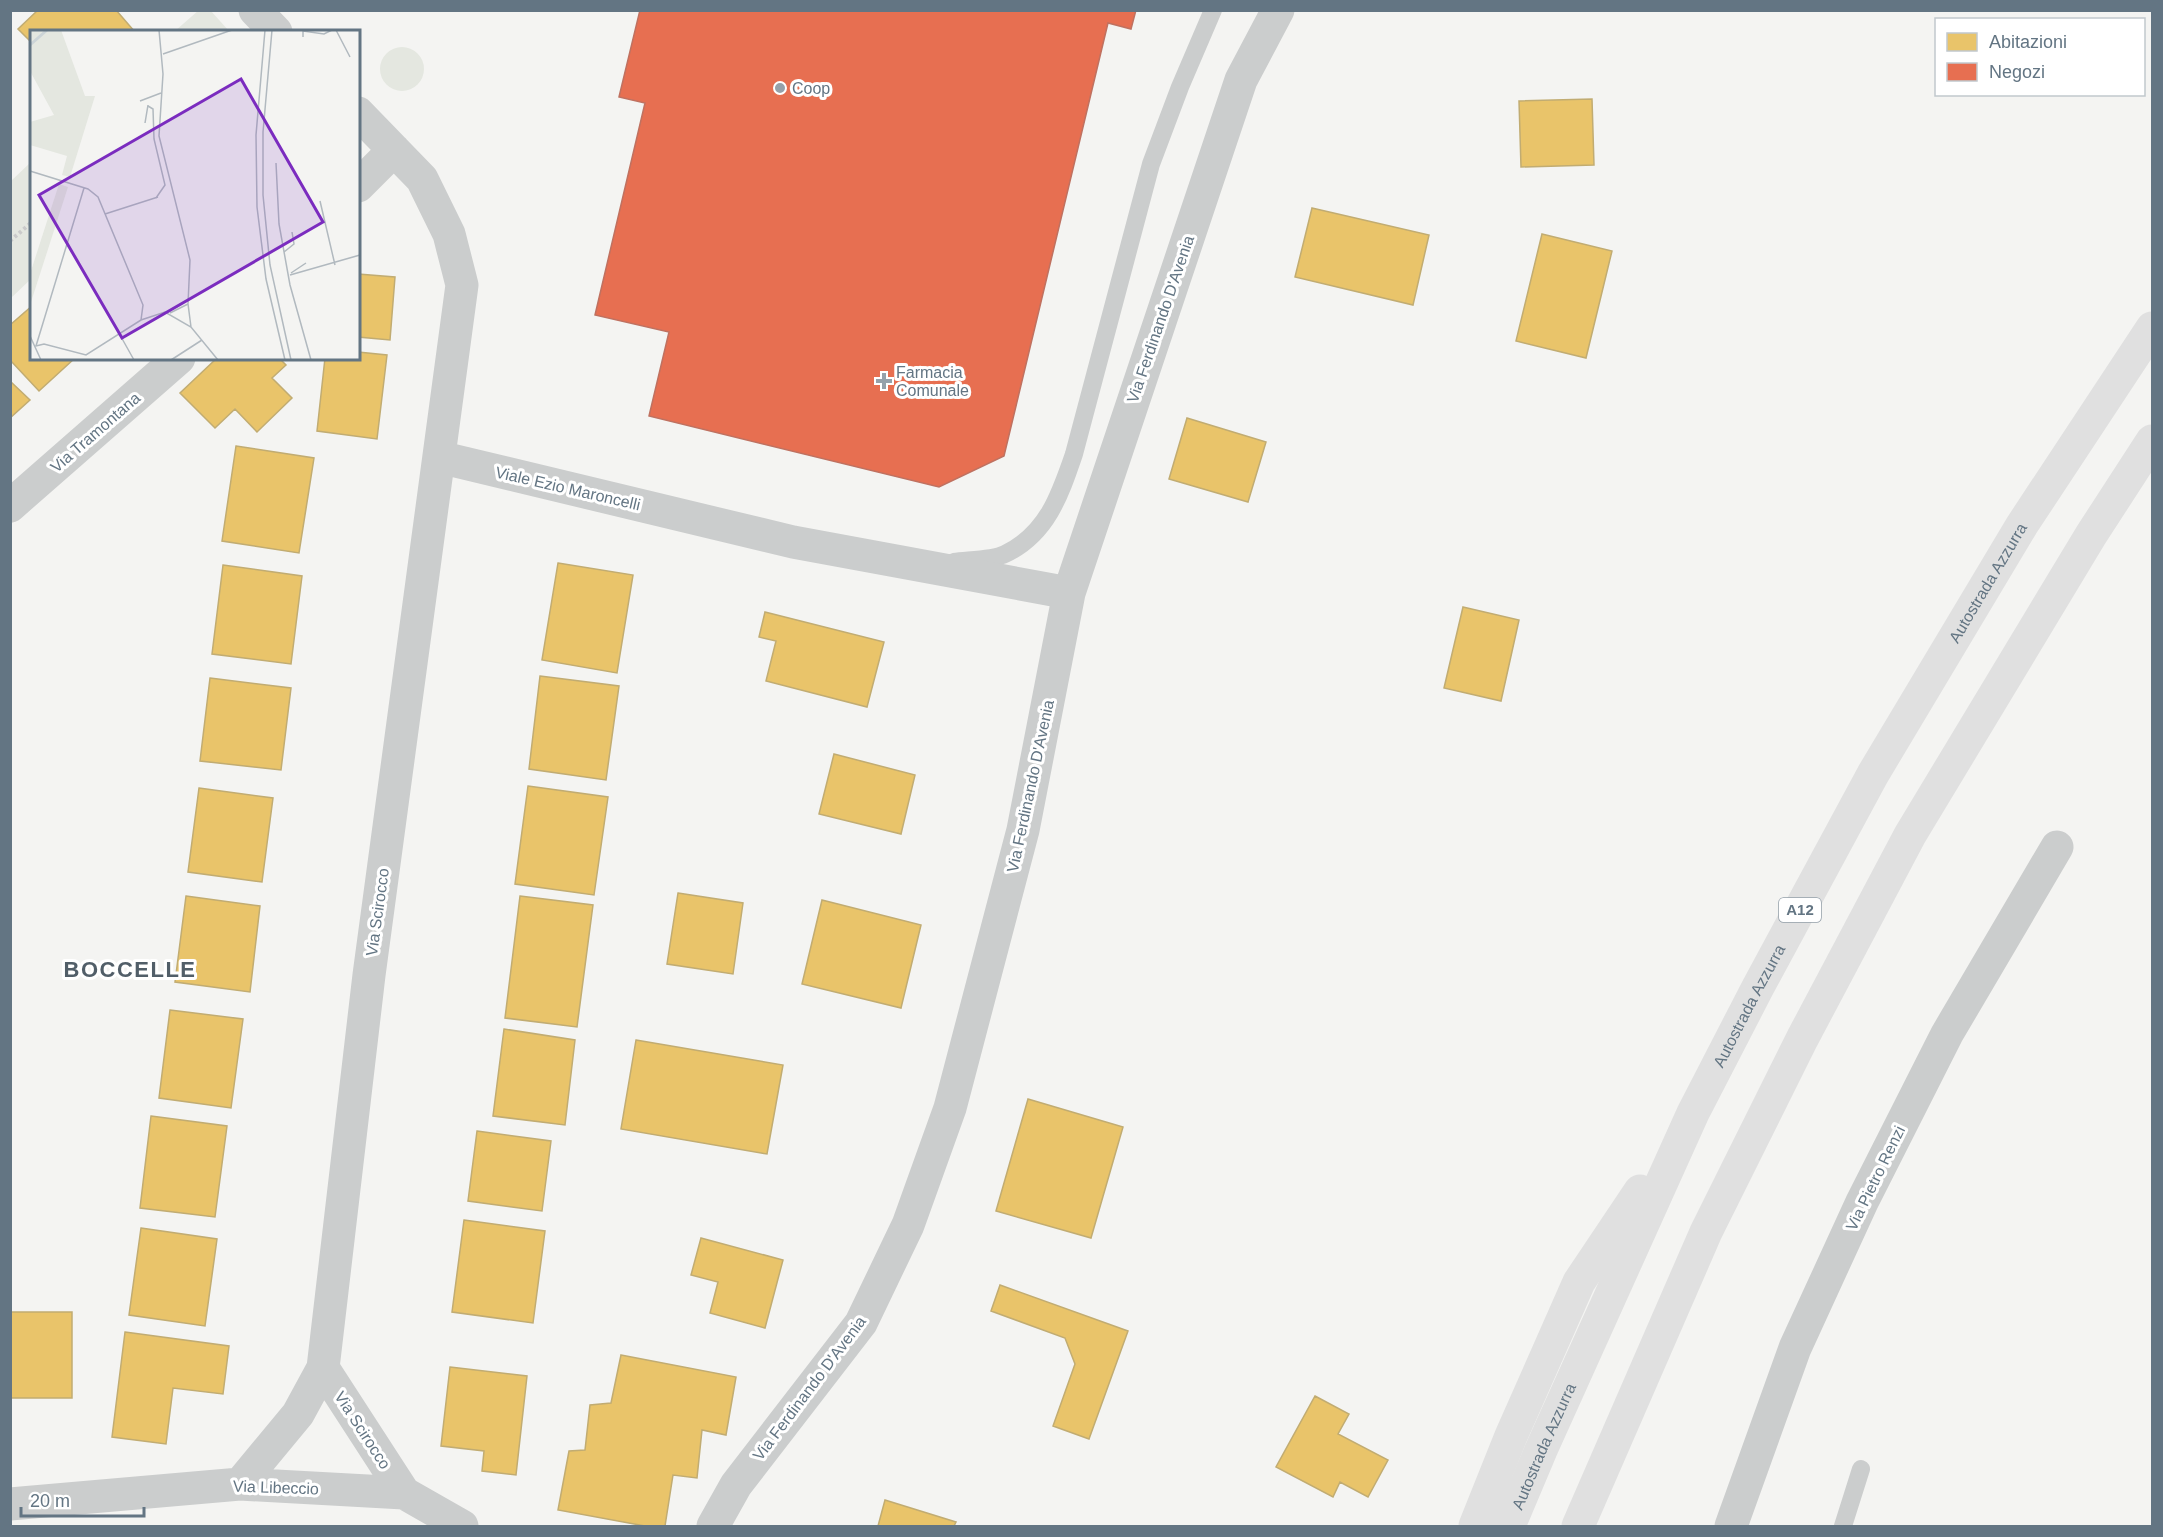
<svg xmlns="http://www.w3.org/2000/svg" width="2163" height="1537" font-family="Helvetica,sans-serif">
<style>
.green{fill:#e4e7e0}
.homes{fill:#e9c46a;stroke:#c1ac72;stroke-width:1.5}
.shops{fill:#e76f51;stroke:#bf7160;stroke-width:1.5}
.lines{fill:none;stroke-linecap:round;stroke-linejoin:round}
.path{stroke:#cacaca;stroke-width:4;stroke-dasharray:3 3;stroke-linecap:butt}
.service{stroke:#cbcdcd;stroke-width:18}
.minor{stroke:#cbcdcd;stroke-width:33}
.motorway{stroke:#e0e0e0;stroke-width:33}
.poi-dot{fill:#96a1aa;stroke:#fff;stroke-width:2}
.labels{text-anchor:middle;stroke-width:6;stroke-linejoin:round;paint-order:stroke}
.shield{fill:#fff;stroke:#929ea8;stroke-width:1.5}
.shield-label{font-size:15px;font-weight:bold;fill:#637583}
.poi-label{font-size:16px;fill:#637583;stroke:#fff;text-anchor:start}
.street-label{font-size:16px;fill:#637583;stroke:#fff}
.district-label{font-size:22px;font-weight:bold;letter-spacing:1.5px;fill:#515e68;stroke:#fff}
.inset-river{fill:none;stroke:#ccd4d7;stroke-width:3}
.inset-road{fill:none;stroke:#b1b9bf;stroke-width:1.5}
.view{fill:#7b2cbf;fill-opacity:0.15;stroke:#7b2cbf;stroke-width:3}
.inset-edge{fill:none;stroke:#637583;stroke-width:3}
</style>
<rect width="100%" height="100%" fill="#f4f4f2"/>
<path class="green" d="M199,10l12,1 18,20h-54z
M380 69a22 22 0 1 1 44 0a22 22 0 1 1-44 0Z
M31,162v117l-20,19v-117z"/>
<path class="homes" d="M38,10h78l19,22h-103v11l-14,-14z
M1592,99l2,66 -73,2 -2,-66z
M1312,208l117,27 -16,70 -118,-28z
M1542,234l70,17 -26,107 -70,-17z
M358,274l37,3 -5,63 -32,-3z
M32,306v52h43l-36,33 -29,-31v-35z
M358,352l29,3 -10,84 -60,-8 8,-73h33z
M217,358h62l7,7 -14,13 20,20 -35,34 -22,-23 -20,19 -35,-35z
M10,381l20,19 -20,18z
M1187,418l79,24 -18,60 -79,-23z
M236,446l78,12 -15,95 -77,-12z
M558,563l75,12 -16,98 -75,-13z
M223,565l79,11 -11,88 -79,-10z
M1463,607l56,13 -18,81 -57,-13z
M765,612l119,30 -17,65 -101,-26 10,-40 -17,-4z
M540,676l79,10 -13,94 -77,-11z
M210,678l81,10 -10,82 -81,-9z
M834,754l81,21 -14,59 -82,-20z
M528,786l80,11 -14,98 -79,-11z
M199,788l74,10 -11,84 -74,-10z
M678,893l65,10 -10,71 -66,-10z
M186,896l74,10 -10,86 -75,-10z
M520,896l73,9 -16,122 -72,-9z
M822,900l99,25 -20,83 -99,-24z
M170,1010l73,9 -12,89 -72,-10z
M504,1029l71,11 -10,85 -72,-9z
M636,1040l147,25 -16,89 -146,-25z
M1028,1099l95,28 -32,111 -95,-27z
M151,1116l76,10 -12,91 -75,-9z
M477,1131l74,10 -9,70 -74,-10z
M464,1220l81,11 -12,92 -81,-11z
M141,1228l76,11 -12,87 -76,-11z
M701,1238l82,22 -18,68 -55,-15 8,-31 -27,-7z
M1000,1285l128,46 -39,108 -36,-13 22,-62 -10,-26 -74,-27z
M10,1312h62v86h-62z
M125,1332l104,14 -6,48 -50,-6 -7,56 -54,-7z
M621,1355l115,22 -10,58 -24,-5 -5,48 -24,-3 -8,51h-20l-87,-16 11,-59 16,-1 5,-45 21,-2z
M450,1367l77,9 -11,99 -34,-4 2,-20 -43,-5z
M1315,1396l34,18 -11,20 50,26 -20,37 -28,-15 -7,15 -57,-30z
M885,1500l71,22 -2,4h-76z"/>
<path class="shops" d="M640,10h496l-5,19 -23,-6 -104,433 -65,31 -290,-71 20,-84 -74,-17 50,-212 -26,-6z"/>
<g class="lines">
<path class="path" d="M10,241l22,-19"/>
<path class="service" d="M954,562c14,-2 39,-2 51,-8 42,-20 55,-59 69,-100l77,-290 29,-77 33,-77
M1843,1526l18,-57"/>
<path class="minor" d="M255,10l21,22
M358,186l36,-36
M439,457l354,85 276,51
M10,506l169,-148
M323,1368l81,125
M240,1484l58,-70 25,-46 46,-393 93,-690 -13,-51 -27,-55 -64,-66
M10,1504l230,-20 164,9 58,33
M713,1526l23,-41 125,-162 47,-98 42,-117 73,-278 46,-237 172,-513 37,-70
M1731,1526l64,-178 67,-146 85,-168 110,-187"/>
<g class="motorway">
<path d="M1475,1526l36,-90 68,-154 61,-91"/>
<path id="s1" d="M1509,1526l32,-76 152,-337 65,-126 115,-213 149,-249 130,-197"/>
<path d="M1578,1526l128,-294 96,-193 108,-204 181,-300 61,-94"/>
</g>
</g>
<g class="poi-dot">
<circle cx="780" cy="88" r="6"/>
<path d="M881 372h6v6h6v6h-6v6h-6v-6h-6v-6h6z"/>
</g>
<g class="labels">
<rect class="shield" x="1779" y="898" width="42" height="24" rx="4.5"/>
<g class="shield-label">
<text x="1800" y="915">A12</text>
</g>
<g class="poi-label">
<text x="792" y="94">Coop</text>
<text x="896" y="378">Farmacia<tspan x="896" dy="18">Comunale</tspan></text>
</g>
<g class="street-label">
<text transform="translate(1160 319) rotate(-71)" y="6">Via Ferdinando D'Avenia</text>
<text transform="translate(95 432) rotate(-41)" y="6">Via Tramontana</text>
<text transform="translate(568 488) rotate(13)" y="6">Viale Ezio Maroncelli</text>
<text dy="6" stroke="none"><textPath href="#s1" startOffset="1059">Autostrada Azzurra</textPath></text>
<text transform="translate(1030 786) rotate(-78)" y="6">Via Ferdinando D'Avenia</text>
<text transform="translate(377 912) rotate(-82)" y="6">Via Scirocco</text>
<text dy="6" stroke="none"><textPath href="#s1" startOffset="573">Autostrada Azzurra</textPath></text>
<text transform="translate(1875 1178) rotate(-64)" y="6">Via Pietro Renzi</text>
<text transform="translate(809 1388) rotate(-53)" y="6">Via Ferdinando D'Avenia</text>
<text transform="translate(363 1430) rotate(57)" y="6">Via Scirocco</text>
<text dy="6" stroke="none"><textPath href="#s1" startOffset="87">Autostrada Azzurra</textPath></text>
<text transform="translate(276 1487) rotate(2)" y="6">Via Libeccio</text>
</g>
<g class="district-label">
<text x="130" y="977">BOCCELLE</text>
</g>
</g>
<g transform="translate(30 30)">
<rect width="330" height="330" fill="#f4f4f2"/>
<path d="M0,0h31l24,66h10l-25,81 -8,-2 5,-19 -37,-11v-23l24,-7 -24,-44zM29,154l9,3 -37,115 -1,-28z" fill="#e4e7e0"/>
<path class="inset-river" d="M0,15l17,-15"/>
<path class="inset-road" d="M129,0l4,44 -4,62 31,124 -2,44M235,0l-9,105 1,72 9,72 19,81M242,0l-9,102v63l7,70 21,95M306,0l14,27M273,7v-6l21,3 8,-4M133,24l69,-24M110,71l21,-8M118,76l5,3 1,30 11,46 -9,13M115,93l3,-18M246,133l3,61 11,61 21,75M0,141l58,18 10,8 45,108 -2,15M54,158l-48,158 8,-2 42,11 55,-35 24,-8 26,15 27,33M290,171l15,64M75,184l53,-17M254,222l10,-8 -2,-12M261,243l15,-10M260,245l70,-20M140,283l18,-9 3,23M90,305l14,25M0,306l11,24M141,330l31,-20"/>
<path class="view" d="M211,49l82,143 -201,116 -83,-143z"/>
<rect width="330" height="330" class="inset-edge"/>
</g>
<rect width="2163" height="1537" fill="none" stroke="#637583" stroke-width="24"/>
<rect x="1935" y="18" width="210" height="78" fill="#ffffff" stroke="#c1c8cd" stroke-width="1.5"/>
<rect x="1947" y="33" width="30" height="18" fill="#e9c46a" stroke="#c1c8cd" stroke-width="1.5"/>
<text x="1989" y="48" font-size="18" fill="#637583">Abitazioni</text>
<rect x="1947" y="63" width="30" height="18" fill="#e76f51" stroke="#c1c8cd" stroke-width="1.5"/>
<text x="1989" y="78" font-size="18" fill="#637583">Negozi</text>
<path d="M21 1507v9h123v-9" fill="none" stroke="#637583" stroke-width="3"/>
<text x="30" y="1507" font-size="18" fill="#637583" stroke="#ffffff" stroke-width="4.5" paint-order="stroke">20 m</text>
</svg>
